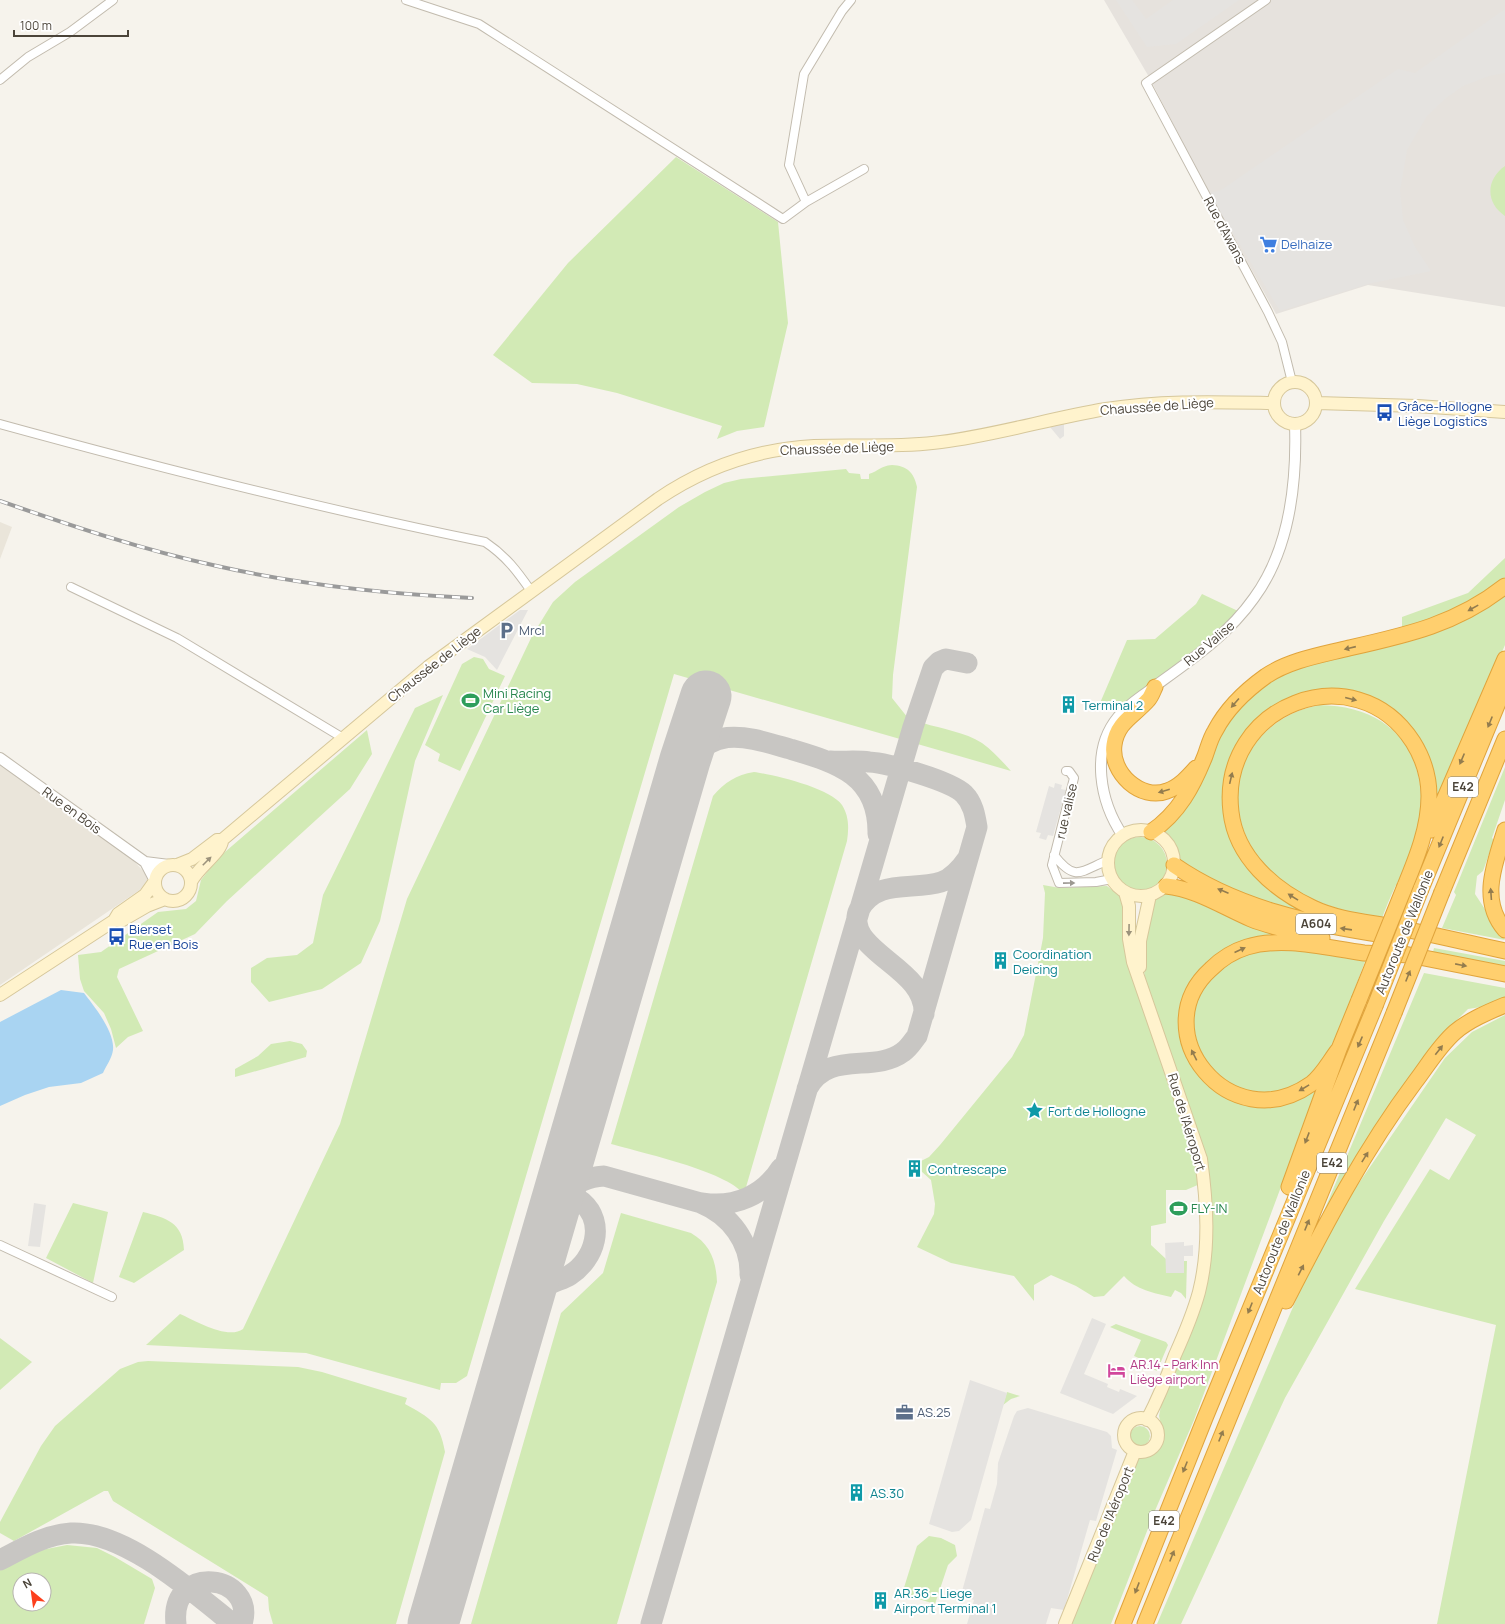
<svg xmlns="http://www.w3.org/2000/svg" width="1505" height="1624" font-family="Manrope,sans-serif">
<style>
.residential{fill:#eae5da}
.industrial{fill:#e6e2dd}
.green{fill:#d2eab5;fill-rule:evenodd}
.parking{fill:#e5e3e0}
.water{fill:#a9d4f2}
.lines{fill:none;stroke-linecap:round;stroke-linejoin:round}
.taxiway{stroke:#c8c6c3;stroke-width:21}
.runway{stroke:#c8c6c3;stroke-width:51}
.minor-casing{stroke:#c2bbae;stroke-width:10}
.tertiary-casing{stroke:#c2bbae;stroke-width:12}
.secondary-casing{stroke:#d6c79b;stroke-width:14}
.motorway-casing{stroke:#e0a43c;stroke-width:17}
.minor{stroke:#fff;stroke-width:8}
.tertiary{stroke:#fff;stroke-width:10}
.secondary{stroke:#fff3cd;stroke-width:12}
.motorway{stroke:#ffcf6e;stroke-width:15}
.rail-casing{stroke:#9a9a9a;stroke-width:4}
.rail{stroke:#fff;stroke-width:2.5;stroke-dasharray:8;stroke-linecap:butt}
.motorway-bridge-casing{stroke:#e0a43c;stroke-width:17;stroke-linecap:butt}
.motorway-bridge{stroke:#ffcf6e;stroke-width:15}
.oneway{fill:#937c4e}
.oneway2{fill:#9c937c}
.oneway3{fill:#9c9892}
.labels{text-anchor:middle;stroke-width:4;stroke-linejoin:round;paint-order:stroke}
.shield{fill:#fff;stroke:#817c74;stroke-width:1}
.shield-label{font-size:12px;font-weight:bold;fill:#4b4439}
.street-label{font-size:13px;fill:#4b4439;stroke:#fff}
.shop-label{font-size:13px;fill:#366cbe;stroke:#fff;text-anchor:start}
.transit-label{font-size:13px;fill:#164399;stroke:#fff;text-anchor:start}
.service-label{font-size:13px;fill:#4e5e75;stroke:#fff;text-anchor:start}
.leisure-label{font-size:13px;fill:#27864d;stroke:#fff;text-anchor:start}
.culture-label{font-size:13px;fill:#0d838f;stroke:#fff;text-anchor:start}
.hotel-label{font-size:13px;fill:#b23c85;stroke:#fff;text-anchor:start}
</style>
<rect width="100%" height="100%" fill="#f6f3ec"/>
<path class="residential" d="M0,522l12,5 -12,32z
M0,757l127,97 20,21v10l-147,100z"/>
<path class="industrial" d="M1104,0h401v307l-137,-22 -92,29 -75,-136 -52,-101z"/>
<path class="green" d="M676,157l102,65 10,101 -24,104 -27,4 -20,8 5,-13 -105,-33 -40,-9 -45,-1 -39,-28 75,-92z
M1505,166v50c-20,-13 -19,-37 0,-50z
M892,465c15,1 22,7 25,22l-24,188 -1,23 16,20 -8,21 -226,-65 -207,702 -11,7h-15l-1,7 -134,-37 -160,-8 34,-31c16,7 48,26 63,15l97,-205 67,-225 125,-263 21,-34 22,-20 104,-75 26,-15 19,-9 17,-4 105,-10 3,4 11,1 1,5h8v-5c10,-3 11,-8 23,-9z
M1505,558v19l-6,6 -42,27 -55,18v-11l66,-24z
M1505,592v53l-69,155 -26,-72 -84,-36 -86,48 -9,19 -5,17 -2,16 3,32 75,85 12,10 -85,-29 -50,-30 -8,-21 -8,-8 14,-13 13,-15 30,-71 35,-46 73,-30z
M1202,594l36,17 -22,22 -99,77 -17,-7 27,-63 28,-1 41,-35z
M474,657l9,2 6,10 16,7 -45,95 -22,-10 2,-7 -15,-9 37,-81z
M443,695l-28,66 -35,160 -19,42 -39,26 -53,13 -18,-20v-14l16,-10 30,-3 16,-12 10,-48 92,-187z
M1319,705c80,1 115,57 98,132 -4,17 -14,35 -22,50 -5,10 -9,21 -13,31 -42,-6 -86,-19 -115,-50 -56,-61 -28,-147 52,-163z
M923,723c19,6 42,9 59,20 11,8 20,18 29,28l-97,-28z
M367,730l5,24 -22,35 -123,112 -32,33 -76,35 -2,8 26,54 -15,6 -12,11 -5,-19 -7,-16 -20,-22 -4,-12 -2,-24 23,-3 57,-40 28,-3 10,-8 5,-21 17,-22z
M1505,767v33l-13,38 2,2 -11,31 -6,5 -2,18 30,46 -63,-12 14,-33 -2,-3z
M754,772c21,3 76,16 88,33 7,11 7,23 5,36l-103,353c-19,-23 -101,-41 -133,-50l102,-348c12,-14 23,-21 41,-24z
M1113 864a27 27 0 1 1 54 0a27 27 0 1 1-54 0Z
M1043,885l17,3 47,-2 14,11 5,26 69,233 5,28 -14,6h-20v33l-15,3v19l15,14v14h18v-12h3l-1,38 -5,-6 -6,-3 -4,7c-17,-4 -35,-7 -47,-21l-20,20 -10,1 -18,-11 -25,-11 -17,10v16l-20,-25 -63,-13 -34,-16 17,-33 1,-10 -4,-24 -10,-9v-10l8,-4 11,-12 72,-88 12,-22 19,-97 2,-45z
M1167,891l105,38 -2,7c-15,5 -38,10 -52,18 -12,7 -22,19 -28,31 -33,59 18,126 82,121 18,-1 33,-11 47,-21l-125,335 -40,93 -43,111h-40l62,-159 6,-6 18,-8 5,-10 1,-8 -4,-17 3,-15 13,-32 37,-154 -67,-235 -3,-32 9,-46z
M1434,948l71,13v6l-72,-15z
M1272,949h24l70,10c-15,37 -25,80 -51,110 -10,13 -28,22 -44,23 -10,0 -20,1 -30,-2 -12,-5 -23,-14 -31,-24 -24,-32 -21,-70 9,-97 14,-13 35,-17 53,-20z
M1424,973l81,15v10l-24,9 -13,2 -30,30 -120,186z
M1505,1015v609h-68l59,-299 -141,-36 75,-120 19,11 27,-45 -30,-17 -62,103 -99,177 -104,226h-24l142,-331 30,-60 21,-37 95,-138 27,-26z
M290,1041l12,3 5,7 -1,6 -71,20v-8l23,-13 13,-12z
M73,1203l35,9 -15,71 -47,-25z
M143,1212c23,6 40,10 41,38l-50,33 -15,-6z
M621,1213l70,20c19,11 25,27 26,49l-100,342h-146l90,-311 42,-40z
M1116,1324l50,18 2,3 -11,26 -8,-4 1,-4 -16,-7 7,-16 -31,-13z
M0,1338l32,24 -32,28z
M148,1361l150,6 24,5 85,26 -2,6c25,14 35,18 40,48l-49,172h-123l-4,-14 -1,-13 -155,-96 -5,-10h-4l-90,50 -14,-8v-11l41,-76 14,-20 65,-57 18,-7z
M1007,1392l13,4 -9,3 -8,6z
M1130 1436a10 10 0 1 1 20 0a10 10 0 1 1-20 0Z
M929,1536l12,2 14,7 2,11 -9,9 -13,39 -33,-10 15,-48z
M67,1545l30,3 18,9 37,22 3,9 -11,36h-144v-55l31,-17zM20,1580h24v24h-24z"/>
<path class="parking" d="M1116,0h16l14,19 27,-19h66l-63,44 -29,3z
M1505,9v64l-16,3 -26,10 -17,12 -19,18 -20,34 -7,41 3,29 12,27 16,24 -63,13 -88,27 -71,-118 12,-3 177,-121 17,4z
M1064,424v12l-4,3 -10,-12z
M520,610h8l-31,60 -12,-13 -18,-8z
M1055,783l7,2 -1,4 5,1 -13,46 -5,-1 -2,5 -7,-2 2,-5 -5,-1 13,-46 5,2z
M34,1203l12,2 -6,42 -12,-1z
M1184,1242v4l9,-1v11h-9v17h-18l-1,-30z
M1092,1318l14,6 -22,50 24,10 -1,3 12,5 1,-3 17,7 -24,18 -53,-21z
M970,1380l37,13 -36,127 -12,11 -7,1 -23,-8z
M1028,1408l79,24 4,4 1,12 5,2 -21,71 -6,-1 -26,90 -13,-2 -5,16h-79l7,-24 -13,-5 24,-87 5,1 7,-25 1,-21 16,-47 3,-5z"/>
<path class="water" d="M61,990l23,3c10,13 31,39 29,57 -1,8 -7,16 -10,23l-22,10 -32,4 -24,8 -25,11v-84z"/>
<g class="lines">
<path class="taxiway" d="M661,842l23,-70c25,-50 64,-35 106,-23 47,14 89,26 88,85
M924,1014c2,-36 -44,-52 -62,-78 -5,-7 -7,-18 -3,-26 18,-32 53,-19 82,-28 12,-4 20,-14 27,-24
M807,1089c21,-40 67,-15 96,-37 6,-4 10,-11 14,-16l60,-209c-2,-12 -4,-24 -13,-33 -13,-13 -76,-31 -95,-32 -13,-2 -26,0 -39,-1
M703,1203c32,5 61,-8 78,-35
M535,1276c5,-15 9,-29 14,-44 10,-30 18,-54 55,-56l97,27c29,12 50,39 49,72
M525,1311l-2,-31 5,-23
M523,1316c6,-10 11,-21 20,-28 8,-6 19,-8 27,-13 25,-16 36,-52 12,-73 -8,-7 -18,-10 -29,-7
M0,1560c23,-12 44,-25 71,-27 53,-3 122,59 162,91
M176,1624c-7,-62 81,-50 66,0
M651,1624l262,-897 20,-59 6,-6 7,-3 21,4"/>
<path class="runway" d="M433,1624l252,-864 21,-64"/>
<defs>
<path id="minor" d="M406,0l73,24 304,195 23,-17 58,-33
M1266,0l-120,83 122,229 14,30 10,40
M0,80l28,-23 42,-25 43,-32
M806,202l-17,-37 15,-91 38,-63 9,-11
M0,424c160,44 322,85 485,118 21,14 32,29 46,49
M71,587l106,51 166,100
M1066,771h3l5,7 -22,87 7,18 37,-1 16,-3
M1054,855c21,27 26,17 54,5
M0,1245l112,52"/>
<path id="tertiary" d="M0,758l145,104 10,19
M1123,836c-23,-34 -33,-85 -5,-119 10,-13 25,-21 37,-31 36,-26 73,-51 99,-88 36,-49 43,-114 41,-174
M145,862l24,3"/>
<path id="secondary" d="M1274 403a21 21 0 1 1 42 0a21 21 0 1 1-42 0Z
M1317,403l100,3 88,6
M1108 863a33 33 0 1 1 66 0a33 33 0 1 1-66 0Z
M155 883a18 18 0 1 1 36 0a18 18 0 1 1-36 0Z
M177,865l15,-6 25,-19h5l206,-173 230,-168c47,-32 99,-50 156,-53 43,-2 85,2 127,-4 56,-7 110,-24 165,-33 55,-9 112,-7 168,-6
M191,882c6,-14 32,-31 31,-42
M1125,892l4,14v33l4,23 68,197c6,44 9,89 -2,133 -6,22 -15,43 -24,63 -8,22 -17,44 -28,65
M115,919l3,-5 27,-19 10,-14
M1140,967v-26l10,-46
M0,995l115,-75 6,1 26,-15 18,-7
M1124 1435a17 17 0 1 1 34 0a17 17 0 1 1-34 0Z
M1065,1624l70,-173"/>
<path id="motorway" d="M1155,687c-2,4 -4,10 -7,13 -14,16 -31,22 -34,45 -4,28 27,56 53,46 12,-4 21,-14 29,-23
M1431,830l74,-171
M1505,830c-10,33 -26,70 0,100
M1151,832c28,-19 42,-46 54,-76 3,-8 5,-17 10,-25 12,-23 30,-40 51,-55 24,-16 55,-21 83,-28 58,-13 108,-24 156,-62
M1174,865c62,43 137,59 210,70
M1166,886c30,3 57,21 85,33 22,9 47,13 71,19
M1405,886c12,-29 24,-59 24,-90 0,-20 -6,-38 -16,-54 -58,-90 -195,-37 -182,70 5,45 43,78 82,96 25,12 55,14 81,19 37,7 74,16 111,24
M1421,889l84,-203
M1442,892l63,-153
M1404,954l101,20
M1339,1049c-9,11 -16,26 -28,35 -81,57 -169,-53 -100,-115 10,-10 23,-18 36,-22 37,-11 79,1 117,6 15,1 30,1 45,2
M1289,1187l50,-138 20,-49
M1286,1301c39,-76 78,-151 129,-219 13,-17 24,-36 40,-50 14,-12 33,-20 50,-27
M1123,1624l82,-206 170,-412
M1145,1624l249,-611"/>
</defs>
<use href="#minor" class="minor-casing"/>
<use href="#tertiary" class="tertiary-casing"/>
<use href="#secondary" class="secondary-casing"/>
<use href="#motorway" class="motorway-casing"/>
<use href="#minor" class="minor"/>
<use href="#tertiary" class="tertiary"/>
<use href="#secondary" class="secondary"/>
<use href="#motorway" class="motorway"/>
<defs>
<path id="rail" d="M0,501c72,25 143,49 217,65 84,19 169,28 255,32"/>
</defs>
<use href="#rail" class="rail-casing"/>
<use href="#rail" class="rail"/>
<defs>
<path id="motorway-bridge" d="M1359,1000l46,-114
M1375,1006l46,-117
M1394,1013l48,-121"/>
</defs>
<use href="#motorway-bridge" class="motorway-bridge-casing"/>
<use href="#motorway-bridge" class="motorway-bridge"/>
</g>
<defs><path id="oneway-solid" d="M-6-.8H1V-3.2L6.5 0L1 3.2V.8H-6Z"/></defs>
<g class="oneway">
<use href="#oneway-solid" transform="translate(1473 608) rotate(151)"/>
<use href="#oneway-solid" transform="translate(1350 648) rotate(167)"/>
<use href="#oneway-solid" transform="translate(1351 699) rotate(14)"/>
<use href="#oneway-solid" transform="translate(1235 703) rotate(131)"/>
<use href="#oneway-solid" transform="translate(1490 722) rotate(112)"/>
<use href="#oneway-solid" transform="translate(1462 759) rotate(113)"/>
<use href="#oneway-solid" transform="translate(1231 778) rotate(-77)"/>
<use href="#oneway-solid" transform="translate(1164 791) rotate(164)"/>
<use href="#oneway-solid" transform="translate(1441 842) rotate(112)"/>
<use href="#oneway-solid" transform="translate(1223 891) rotate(-157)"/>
<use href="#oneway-solid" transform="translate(1491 894) rotate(-94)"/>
<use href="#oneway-solid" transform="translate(1293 897) rotate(-148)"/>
<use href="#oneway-solid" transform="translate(1346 929) rotate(-172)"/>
<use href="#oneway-solid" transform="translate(1240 950) rotate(-24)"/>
<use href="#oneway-solid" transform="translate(1461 965) rotate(11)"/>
<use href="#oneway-solid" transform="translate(1408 976) rotate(-68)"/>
<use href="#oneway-solid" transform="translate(1360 1042) rotate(113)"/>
<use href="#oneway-solid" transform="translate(1439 1050) rotate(-52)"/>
<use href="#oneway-solid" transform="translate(1194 1055) rotate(-117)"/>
<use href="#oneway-solid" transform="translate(1304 1088) rotate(149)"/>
<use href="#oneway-solid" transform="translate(1356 1105) rotate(-68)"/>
<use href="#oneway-solid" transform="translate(1307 1138) rotate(111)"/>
<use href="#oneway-solid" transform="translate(1365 1157) rotate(-58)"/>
<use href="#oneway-solid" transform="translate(1307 1225) rotate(-68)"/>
<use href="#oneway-solid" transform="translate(1301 1270) rotate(-63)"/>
<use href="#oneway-solid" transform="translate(1250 1308) rotate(112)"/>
<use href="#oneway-solid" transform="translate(1221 1436) rotate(-68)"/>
<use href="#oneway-solid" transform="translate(1185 1467) rotate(112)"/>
<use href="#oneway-solid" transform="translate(1172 1556) rotate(-68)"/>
<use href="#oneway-solid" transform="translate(1137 1588) rotate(111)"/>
</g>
<g class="oneway2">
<use href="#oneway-solid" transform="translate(207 861) rotate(-45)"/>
<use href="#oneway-solid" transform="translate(1129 930) rotate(91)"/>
</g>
<use class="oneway3" href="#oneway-solid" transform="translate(1069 883) rotate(-1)"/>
<defs>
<symbol id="supermarket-bare" viewBox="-9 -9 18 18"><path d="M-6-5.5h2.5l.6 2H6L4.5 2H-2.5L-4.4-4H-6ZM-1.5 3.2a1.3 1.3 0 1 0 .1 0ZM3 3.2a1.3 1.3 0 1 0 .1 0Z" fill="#3f7fe0" stroke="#fff" stroke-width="2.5" paint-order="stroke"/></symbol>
<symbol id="bus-bare" viewBox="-9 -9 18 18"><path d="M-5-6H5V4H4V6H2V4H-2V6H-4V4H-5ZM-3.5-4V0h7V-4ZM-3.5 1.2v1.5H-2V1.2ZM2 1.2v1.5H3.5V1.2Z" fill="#1a4fb4" stroke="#fff" stroke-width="2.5" paint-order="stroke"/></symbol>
<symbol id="parking-bare" viewBox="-9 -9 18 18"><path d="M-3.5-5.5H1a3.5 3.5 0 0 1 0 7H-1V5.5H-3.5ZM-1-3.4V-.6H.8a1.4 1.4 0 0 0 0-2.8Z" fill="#5c6f8a" stroke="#fff" stroke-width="2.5" paint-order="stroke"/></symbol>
<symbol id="stadium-bare" viewBox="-9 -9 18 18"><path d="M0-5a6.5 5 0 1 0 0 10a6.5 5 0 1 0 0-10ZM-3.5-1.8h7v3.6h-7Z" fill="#2e9e5b" stroke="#fff" stroke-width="2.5" paint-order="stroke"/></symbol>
<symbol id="building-bare" viewBox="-9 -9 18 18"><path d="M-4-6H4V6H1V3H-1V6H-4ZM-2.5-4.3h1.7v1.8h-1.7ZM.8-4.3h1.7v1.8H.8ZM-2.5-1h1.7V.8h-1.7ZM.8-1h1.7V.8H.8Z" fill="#0f9aa8" stroke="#fff" stroke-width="2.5" paint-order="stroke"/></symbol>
<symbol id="sight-bare" viewBox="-9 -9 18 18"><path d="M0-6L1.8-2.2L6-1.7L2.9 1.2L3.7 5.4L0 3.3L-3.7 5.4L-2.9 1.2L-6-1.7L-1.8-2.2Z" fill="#0f9aa8" stroke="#fff" stroke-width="2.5" paint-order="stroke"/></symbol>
<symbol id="hotel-bare" viewBox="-9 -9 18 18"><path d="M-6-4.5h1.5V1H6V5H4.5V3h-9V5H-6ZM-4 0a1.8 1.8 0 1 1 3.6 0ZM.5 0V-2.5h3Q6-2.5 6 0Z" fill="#d1479c" stroke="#fff" stroke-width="2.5" paint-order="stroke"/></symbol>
<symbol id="office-bare" viewBox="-9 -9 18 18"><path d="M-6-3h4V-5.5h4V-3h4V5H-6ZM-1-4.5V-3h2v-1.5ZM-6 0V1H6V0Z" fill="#5c6f8a" stroke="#fff" stroke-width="2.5" paint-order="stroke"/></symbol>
</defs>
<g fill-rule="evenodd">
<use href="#supermarket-bare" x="1256" y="232" width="25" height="25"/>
<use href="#bus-bare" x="1372" y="400" width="25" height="25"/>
<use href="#parking-bare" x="494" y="618" width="25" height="25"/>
<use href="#stadium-bare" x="458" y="688" width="25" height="25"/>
<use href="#building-bare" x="1056" y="692" width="25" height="25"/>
<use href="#bus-bare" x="104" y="924" width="25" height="25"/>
<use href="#building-bare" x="988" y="948" width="25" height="25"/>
<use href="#sight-bare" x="1022" y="1098" width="25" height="25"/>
<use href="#building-bare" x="902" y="1156" width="25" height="25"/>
<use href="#stadium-bare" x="1166" y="1196" width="25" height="25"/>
<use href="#hotel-bare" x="1104" y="1358" width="25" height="25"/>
<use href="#office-bare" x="892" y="1400" width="25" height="25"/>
<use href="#building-bare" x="844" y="1480" width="25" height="25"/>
<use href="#building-bare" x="868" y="1588" width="25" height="25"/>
</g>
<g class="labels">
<g class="shield">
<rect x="1448" y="777" width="30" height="20" rx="3"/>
<rect x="1296" y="914" width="40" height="20" rx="3"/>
<rect x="1317" y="1153" width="30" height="20" rx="3"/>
<rect x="1149" y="1511" width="30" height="20" rx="3"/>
</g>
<g class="shield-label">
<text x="1463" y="791">E42</text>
<text x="1316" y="928">A604</text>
<text x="1332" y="1167">E42</text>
<text x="1164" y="1525">E42</text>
</g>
<g class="street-label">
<text transform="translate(1225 230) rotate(62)" y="5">Rue d'Awans</text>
<text transform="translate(1157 406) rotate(-4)" y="5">Chaussée de Liège</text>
<text transform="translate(837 448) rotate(-2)" y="5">Chaussée de Liège</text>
<text transform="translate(1209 643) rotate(-40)" y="5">Rue Valise</text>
<text transform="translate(434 664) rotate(-38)" y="5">Chaussée de Liège</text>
<text transform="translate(72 810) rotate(36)" y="5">Rue en Bois</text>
<text transform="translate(1066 811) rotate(-77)" y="5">rue valise</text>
<text transform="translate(1404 932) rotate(-68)" y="5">Autoroute de Wallonie</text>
<text transform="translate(1187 1122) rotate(73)" y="5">Rue de l'Aéroport</text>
<text transform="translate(1281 1232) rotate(-68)" y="5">Autoroute de Wallonie</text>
<text transform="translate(1110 1514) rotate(-68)" y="5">Rue de l'Aéroport</text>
</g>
<g class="shop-label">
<text x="1281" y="249">Delhaize</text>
</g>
<g class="transit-label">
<text x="1398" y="411">Grâce-Hollogne<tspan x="1398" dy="15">Liège Logistics</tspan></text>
<text x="129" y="934">Bierset<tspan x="129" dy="15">Rue en Bois</tspan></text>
</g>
<g class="service-label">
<text x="519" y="635">Mrcl</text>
<text x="917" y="1417">AS.25</text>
</g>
<g class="leisure-label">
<text x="483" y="698">Mini Racing<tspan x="483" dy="15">Car Liège</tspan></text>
<text x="1191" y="1213">FLY-IN</text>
</g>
<g class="culture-label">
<text x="1082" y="710">Terminal 2</text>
<text x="1013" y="959">Coordination<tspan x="1013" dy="15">Deicing</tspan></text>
<text x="1048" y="1116">Fort de Hollogne</text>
<text x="928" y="1174">Contrescape</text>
<text x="870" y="1498">AS.30</text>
<text x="894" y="1598">AR.36 - Liege<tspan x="894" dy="15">Airport Terminal 1</tspan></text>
</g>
<g class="hotel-label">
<text x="1130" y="1369">AR.14 - Park Inn<tspan x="1130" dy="15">Liège airport</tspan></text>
</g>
</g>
<g transform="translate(32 1592) rotate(331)"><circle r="19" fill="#ffffff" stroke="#b7b4b0"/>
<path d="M0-3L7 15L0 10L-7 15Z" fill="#fc3f1d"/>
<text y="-6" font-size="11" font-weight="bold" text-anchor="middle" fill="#4b4439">N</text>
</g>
<path d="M14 30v6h114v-6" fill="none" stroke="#4b4439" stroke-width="2"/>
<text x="20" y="30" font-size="12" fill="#4b4439" stroke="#ffffff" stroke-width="3" paint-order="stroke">100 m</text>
</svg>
